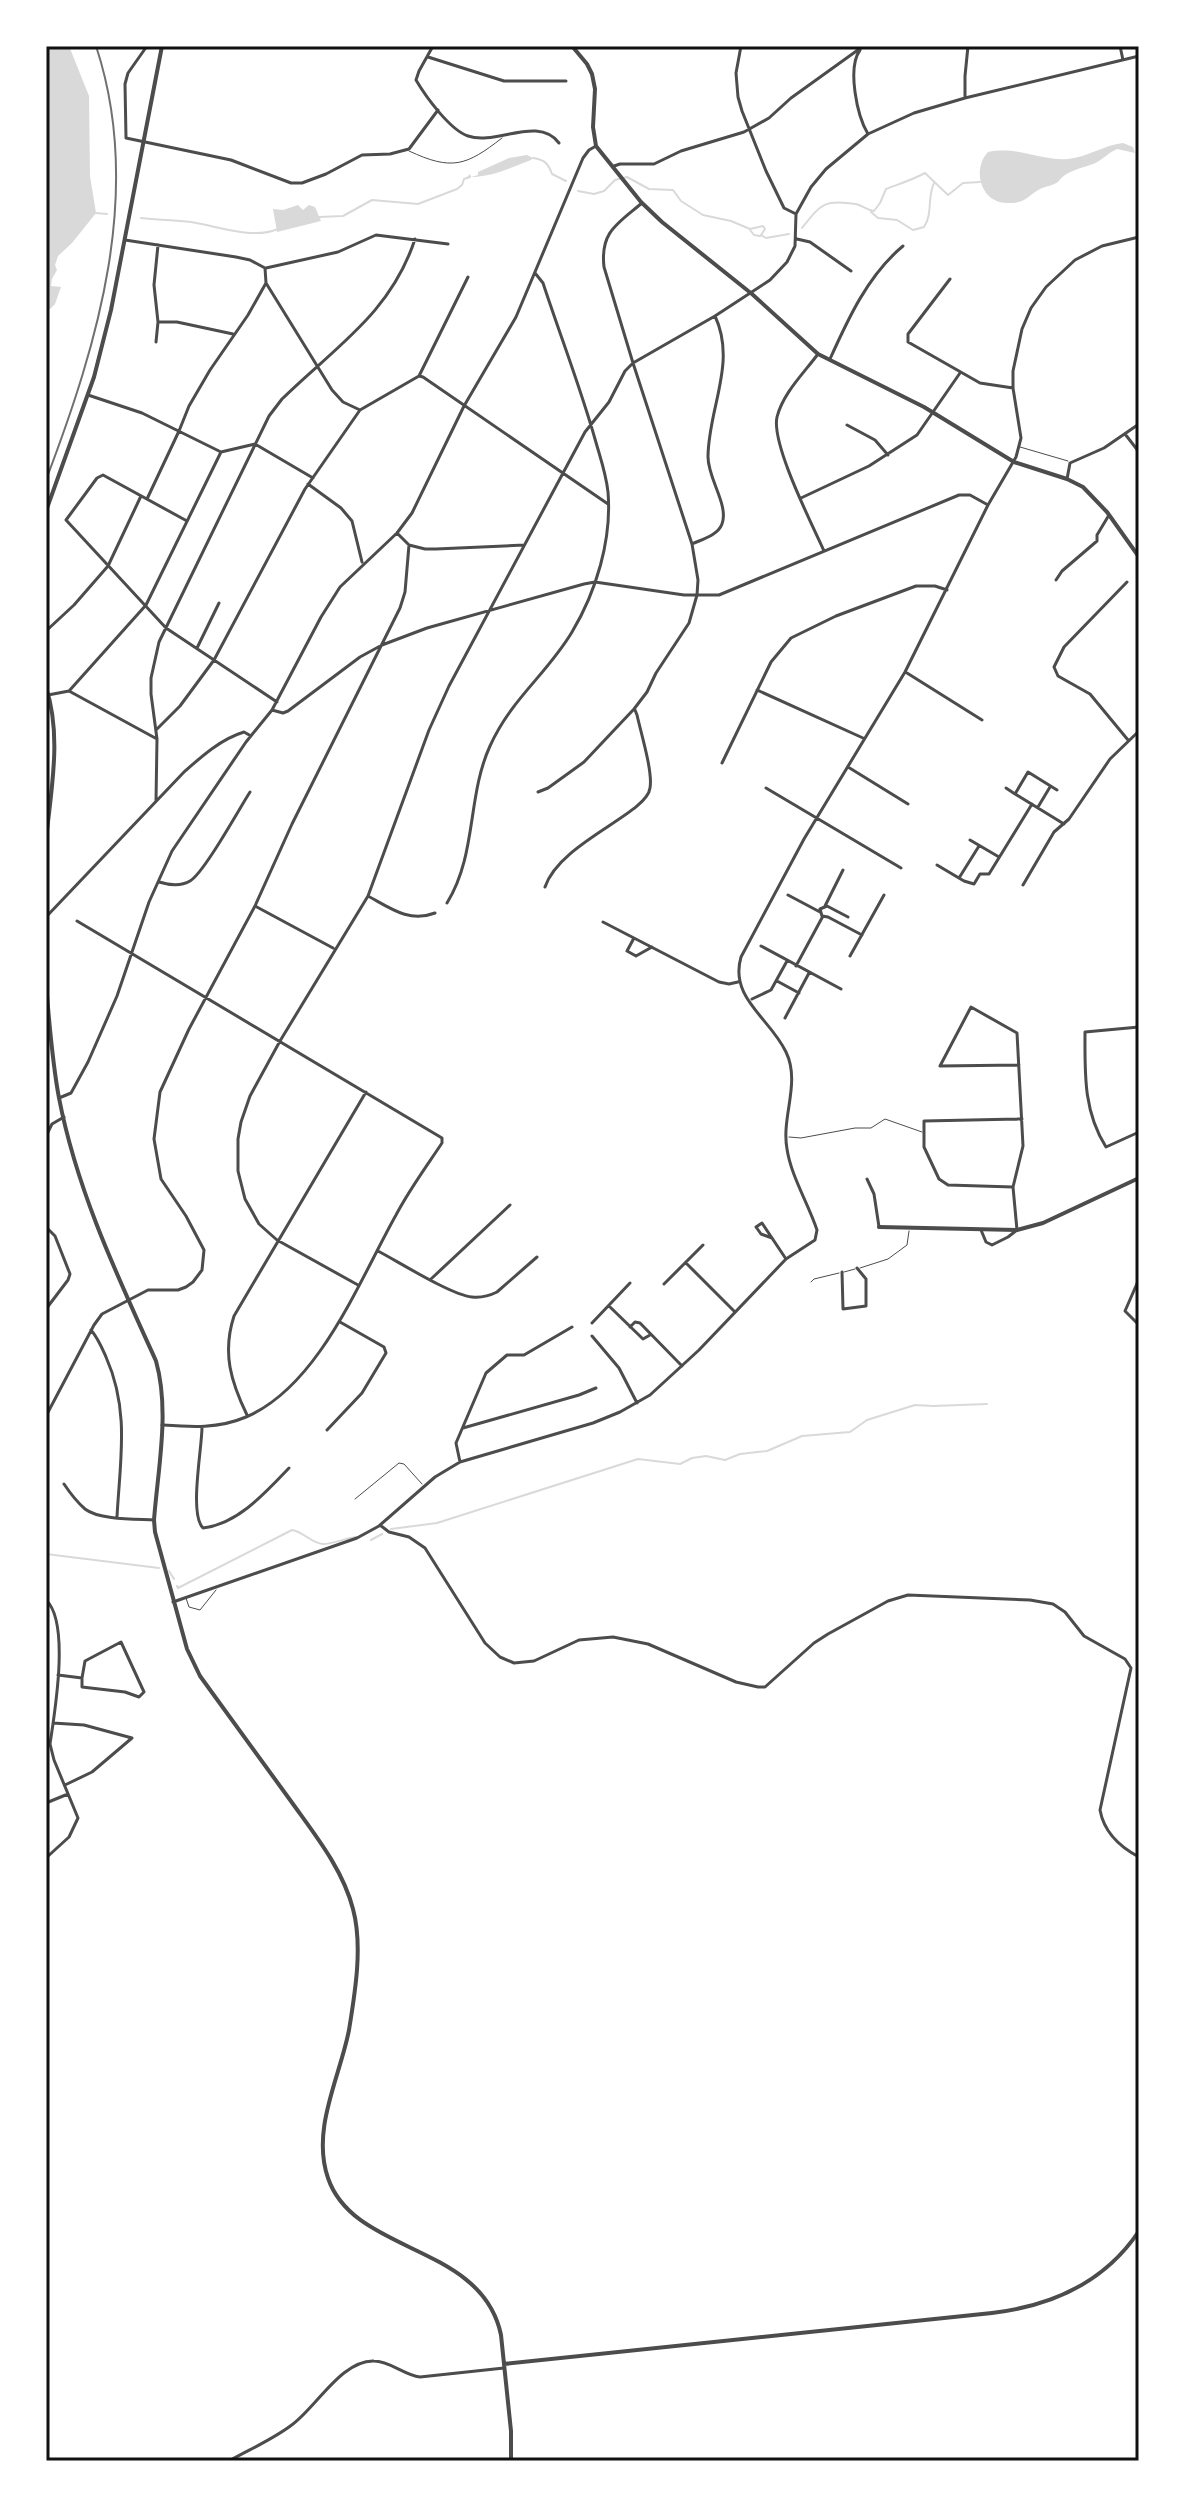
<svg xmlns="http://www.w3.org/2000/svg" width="1185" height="2507" font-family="'Source Serif 4',serif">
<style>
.water{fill:#d9d9d9}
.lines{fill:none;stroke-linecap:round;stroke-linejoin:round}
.stream{stroke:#d9d9d9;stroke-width:2}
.service{stroke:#4c4c4c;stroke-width:1}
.minor{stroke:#4c4c4c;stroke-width:3}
.tertiary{stroke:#4c4c4c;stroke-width:4}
.rail{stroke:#707070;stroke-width:2}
.neatline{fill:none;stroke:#111;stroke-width:3}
</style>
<rect width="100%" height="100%" fill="#fff"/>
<path class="water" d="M46,46h23l20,50 1,80 6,37 -24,30 -14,13 -3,9 2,5 -5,9 -1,7 10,1 -6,17 -9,9z
M1123,143l10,4 2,6 -18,-4c-9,4 -16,12 -24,15 -11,4 -28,7 -35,18 -6,4 -12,4 -18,7 -12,6 -14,15 -33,14 -27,0 -35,-34 -19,-51 31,-6 52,9 80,7 20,-2 36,-14 55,-16z
M527,155l6,3 -2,2c-21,8 -41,18 -64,17l3,-3 1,3 7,-2v-3l31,-14z
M298,205l5,5 6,-5 6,2 6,14 -44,11 -4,-23 10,1z"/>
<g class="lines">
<path class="stream" d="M533,158c12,2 15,5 19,16l14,7
M578,191l16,3 10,-3 11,-11 12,-3 22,12 24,1 8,11 22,14 28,6 19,8 13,-3 2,3 -4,6 5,3 23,-4
M871,212l7,6 19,2 16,10 11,-3c9,-13 3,-30 10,-44
M96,213l11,1
M319,217l24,-1 29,-16 46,4 39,-15 5,-4 2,-6 6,-2
M141,218c17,2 33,2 50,4 27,4 61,18 87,7
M802,228c19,-24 22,-29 54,-24 7,2 11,6 18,7l6,-8 6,-14c13,-5 26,-9 39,-16l23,22 15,-12 17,-1
M750,230l4,5 6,1
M391,1529l46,-6 201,-64 42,5 12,-6 14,-2 19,4 15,-6 27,-3 35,-15 48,-4 17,-12 48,-15 18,1 54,-2
M371,1540l11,-6
M46,1554l113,14
M169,1571l5,8
M177,1586l1,2 114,-58c12,2 19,13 31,14 10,0 23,-6 33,-7"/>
<path class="service" d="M409,151c43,20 57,15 93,-13
M1020,447l48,14
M789,1137l12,1 54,-10h16l14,-9 37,13
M860,1268l28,-9 19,-14 2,-14
M844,1272l11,-3
M811,1282l3,-3 25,-6
M355,1499l44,-36 5,1 18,20
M186,1598l3,9 11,3 16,-20"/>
<path class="minor" d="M147,46l-19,27 -3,11 1,54 105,22 60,23h11l24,-9 36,-19 28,-1 19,-5 29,-39
M433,46l-14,25 -3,9c10,17 34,50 52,56 28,10 70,-21 91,7
M741,46l-5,27 2,24 4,14 24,60 18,37 12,6
M1120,46l3,14
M860,50c-13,18 -3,66 8,84
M428,57l76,24h62
M965,98v-22l3,-30
M614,166l6,-2h34l27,-13 63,-19 25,-14 22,-20 71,-51 6,-1
M797,239l13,3 41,29
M125,240l111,17 14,3 15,8 1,15 66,107 11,12 17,8 59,-34 4,1 185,127
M266,268l72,-16 38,-17 72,9
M950,279l-42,55v8l72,41 33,5
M158,322h19l56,12
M156,342l2,-20 -4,-37 4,-40
M818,354c-14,19 -35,39 -41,63 -6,27 35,107 47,134
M830,359c18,-40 38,-84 73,-113
M419,376l49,-99
M88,395l54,18 79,39 34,-8 58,34
M847,425l28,15 13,15
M1125,434l14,18
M1067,479l3,-16 34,-15 35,-24
M308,484l33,24 11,13 10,41
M801,498l68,-32 48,-31 43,-62
M147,499l32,-68 10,-25 21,-36 38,-55 18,-32
M187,521l-84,-46 -6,3 -31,42 100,108 111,74
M692,544c11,-5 26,-9 30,-20 7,-19 -14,-45 -14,-67 0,-48 29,-94 7,-141
M409,545l16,4h11l88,-4
M1056,580l6,-9 35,-30v-6l12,-20
M1127,582l-63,65 -10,20 4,9 32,18 38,46
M46,631l28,-26 34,-39 33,-70
M197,648l22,-45
M907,673l75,47
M757,690l106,48
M69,691l88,48
M48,695l21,-4 77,-86 75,-153
M272,710l11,3 5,-2 72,-54 22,-12 45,-17 157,-44 11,-2 89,13h35l240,-100h11l18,10
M157,729l23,-23 34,-46 91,-171 55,-79
M722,763l49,-101 20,-24 45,-22 80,-30h19l12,4
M848,767l60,37
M766,788l135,80
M1006,788l9,6
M1057,790l-29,-18 -13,22 49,30
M538,792l10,-4 36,-26 50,-53 13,-17 9,-19 33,-50 8,-28 1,-15 -6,-36 -59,-181 -29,-96c-4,-35 13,-43 38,-64
M156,801l1,-62 -6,-45v-16l8,-36 110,-226 13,-17c53,-52 109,-86 133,-160
M1038,807l12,-20
M970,840l29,17
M937,865l27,16 10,3 6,-10h9l43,-70
M959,878l20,-32
M159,882c10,3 21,5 31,-1 14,-8 49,-72 60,-89
M1023,885l31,-53 15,-13 41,-60 29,-28
M545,887c15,-45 102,-73 105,-99 3,-16 -9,-55 -13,-73l-2,-5
M788,895l32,17
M368,896c22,12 41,27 67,17
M447,903c30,-48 20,-107 43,-157 21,-47 57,-72 82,-114 24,-40 40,-92 36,-140 -2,-19 -8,-35 -13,-53 -15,-53 -35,-104 -52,-156l-8,-10
M255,906l78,42
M825,906l18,-36
M46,917l138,-145c18,-16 37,-33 60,-40l7,4
M848,917l-21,-11 -7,3 2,7 6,1 34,18
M77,921l365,217v5c-16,24 -33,47 -46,72 -37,66 -77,171 -150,202 -28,12 -55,10 -84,8
M603,922l116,60 10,2 9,-2
M634,938l-7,13 9,5 16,-9
M761,946l80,43
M850,956l34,-61
M796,966l27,-50
M777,981l22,12
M752,999l19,-9 16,-29
M785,1018l24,-45
M1139,1027l-54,5c0,40 -2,79 21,115l33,-15
M59,1098l12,-5 17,-31 29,-66 32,-94 23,-51 74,-109 26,-32 49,-93 19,-30 57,-54 15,-20 52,-107 52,-89 67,-159 6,-8 7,-4
M46,1136l6,-12 12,-7
M867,1179l7,15 5,33
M1013,1187l-65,-2 -9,-6 -15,-32v-26l98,-2
M46,1227l9,9 15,38 -2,6 -22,29
M981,1230l5,12 6,3 16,-8 9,-7 -4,-43 10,-41 -6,-113 -46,-26 -31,59 79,-1
M772,1238l-11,-4 -5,-7 6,-4 24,36
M378,1251c21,11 73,44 94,46 9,1 17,-1 25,-5l40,-35
M686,1263l48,48
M842,1272l1,37 23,-3v-27l-9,-11
M431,1279l79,-74
M1139,1279l-14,32 14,14
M664,1284l39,-39
M358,1285l-81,-45 -18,-16 -14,-25 -7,-28v-32l3,-17 9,-26 30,-55 88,-145 61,-166 20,-44 136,-254 24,-30 16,-31 8,-8 82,-47 55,-36 17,-18 8,-16 1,-32 15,-27 15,-18 42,-35 46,-21 51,-15 174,-42
M609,1306l34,33 7,-4
M592,1323l38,-40
M630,1327l5,-5 5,1 42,43
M91,1330c7,8 11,18 15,27 24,54 14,103 11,160
M592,1336l27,32 18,35
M247,1415c-16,-33 -25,-62 -13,-99l132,-224
M46,1416l48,-91 8,-11 46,-24h30l8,-3 7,-5 9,-12 2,-20 -18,-34 -25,-37 -7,-40 6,-47 29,-63 66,-123 37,-82 108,-216 5,-16 4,-47 -12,-12
M202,1427c0,22 -13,87 1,101 35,-4 63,-36 86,-60
M463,1428l116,-33 17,-7
M327,1430l35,-37 24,-40 -2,-6 -44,-25
M460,1462l-4,-19 30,-70 21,-18h17l48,-28
M64,1484c6,9 13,18 21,25 14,11 51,10 69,11
M380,1525l9,7 20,5 16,11 60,95 15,14 14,6 20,-2 45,-21 34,-3 35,7 88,38 22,5h7l49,-44 14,-9 60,-33 20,-6 122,5 23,4 12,8 19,24 41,23 6,9 -31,142c4,22 20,37 39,47
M46,1600c24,22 9,111 4,144l4,16 24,58 -9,19 -23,21
M173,1602l184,-64 22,-12 56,-49 25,-15 133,-39 27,-11 30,-17 49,-45 87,-91 29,-19 2,-10c-9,-27 -26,-54 -30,-81 -6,-32 14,-66 -1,-97 -16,-34 -57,-54 -45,-95l63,-118 101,-167 83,-167 28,-48 5,-19 -8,-50v-17l9,-42 9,-21 15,-21 29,-27 27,-14 37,-9
M58,1675l24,3v9l43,5 14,5 5,-5 -23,-50 -36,19 -3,17
M53,1723l31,2 48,13 -40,34 -27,13
M46,1803l22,-9
M229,2461c21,-12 45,-22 64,-37 24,-18 49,-64 81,-63 16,0 30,14 46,16l84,-9"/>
<path class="tertiary" d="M572,46l15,18 5,10 3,15 -2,38 3,19 45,56 21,20 90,72 66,60 106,53 90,55 53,17 16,8 24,25 32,45
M46,511l48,-134 17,-67 51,-264
M46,687c16,49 5,103 0,153
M46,983c3,38 6,78 13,115 18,93 58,177 97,263 14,50 2,107 -2,159l1,12 32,117 13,27c31,42 62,85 93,128 23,32 50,66 60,105 10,37 2,84 -4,121 -9,47 -38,99 -21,148 26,77 154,65 173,157l10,96v30
M879,1227l138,3 26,-7 96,-45
M504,2364l488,-51c59,-7 113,-31 147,-82"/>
<path class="rail" d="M46,480c52,-137 98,-289 50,-434"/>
</g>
<rect width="1185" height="2507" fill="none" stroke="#ffffff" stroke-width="96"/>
<rect x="48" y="48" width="1089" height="2411" class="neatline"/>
</svg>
